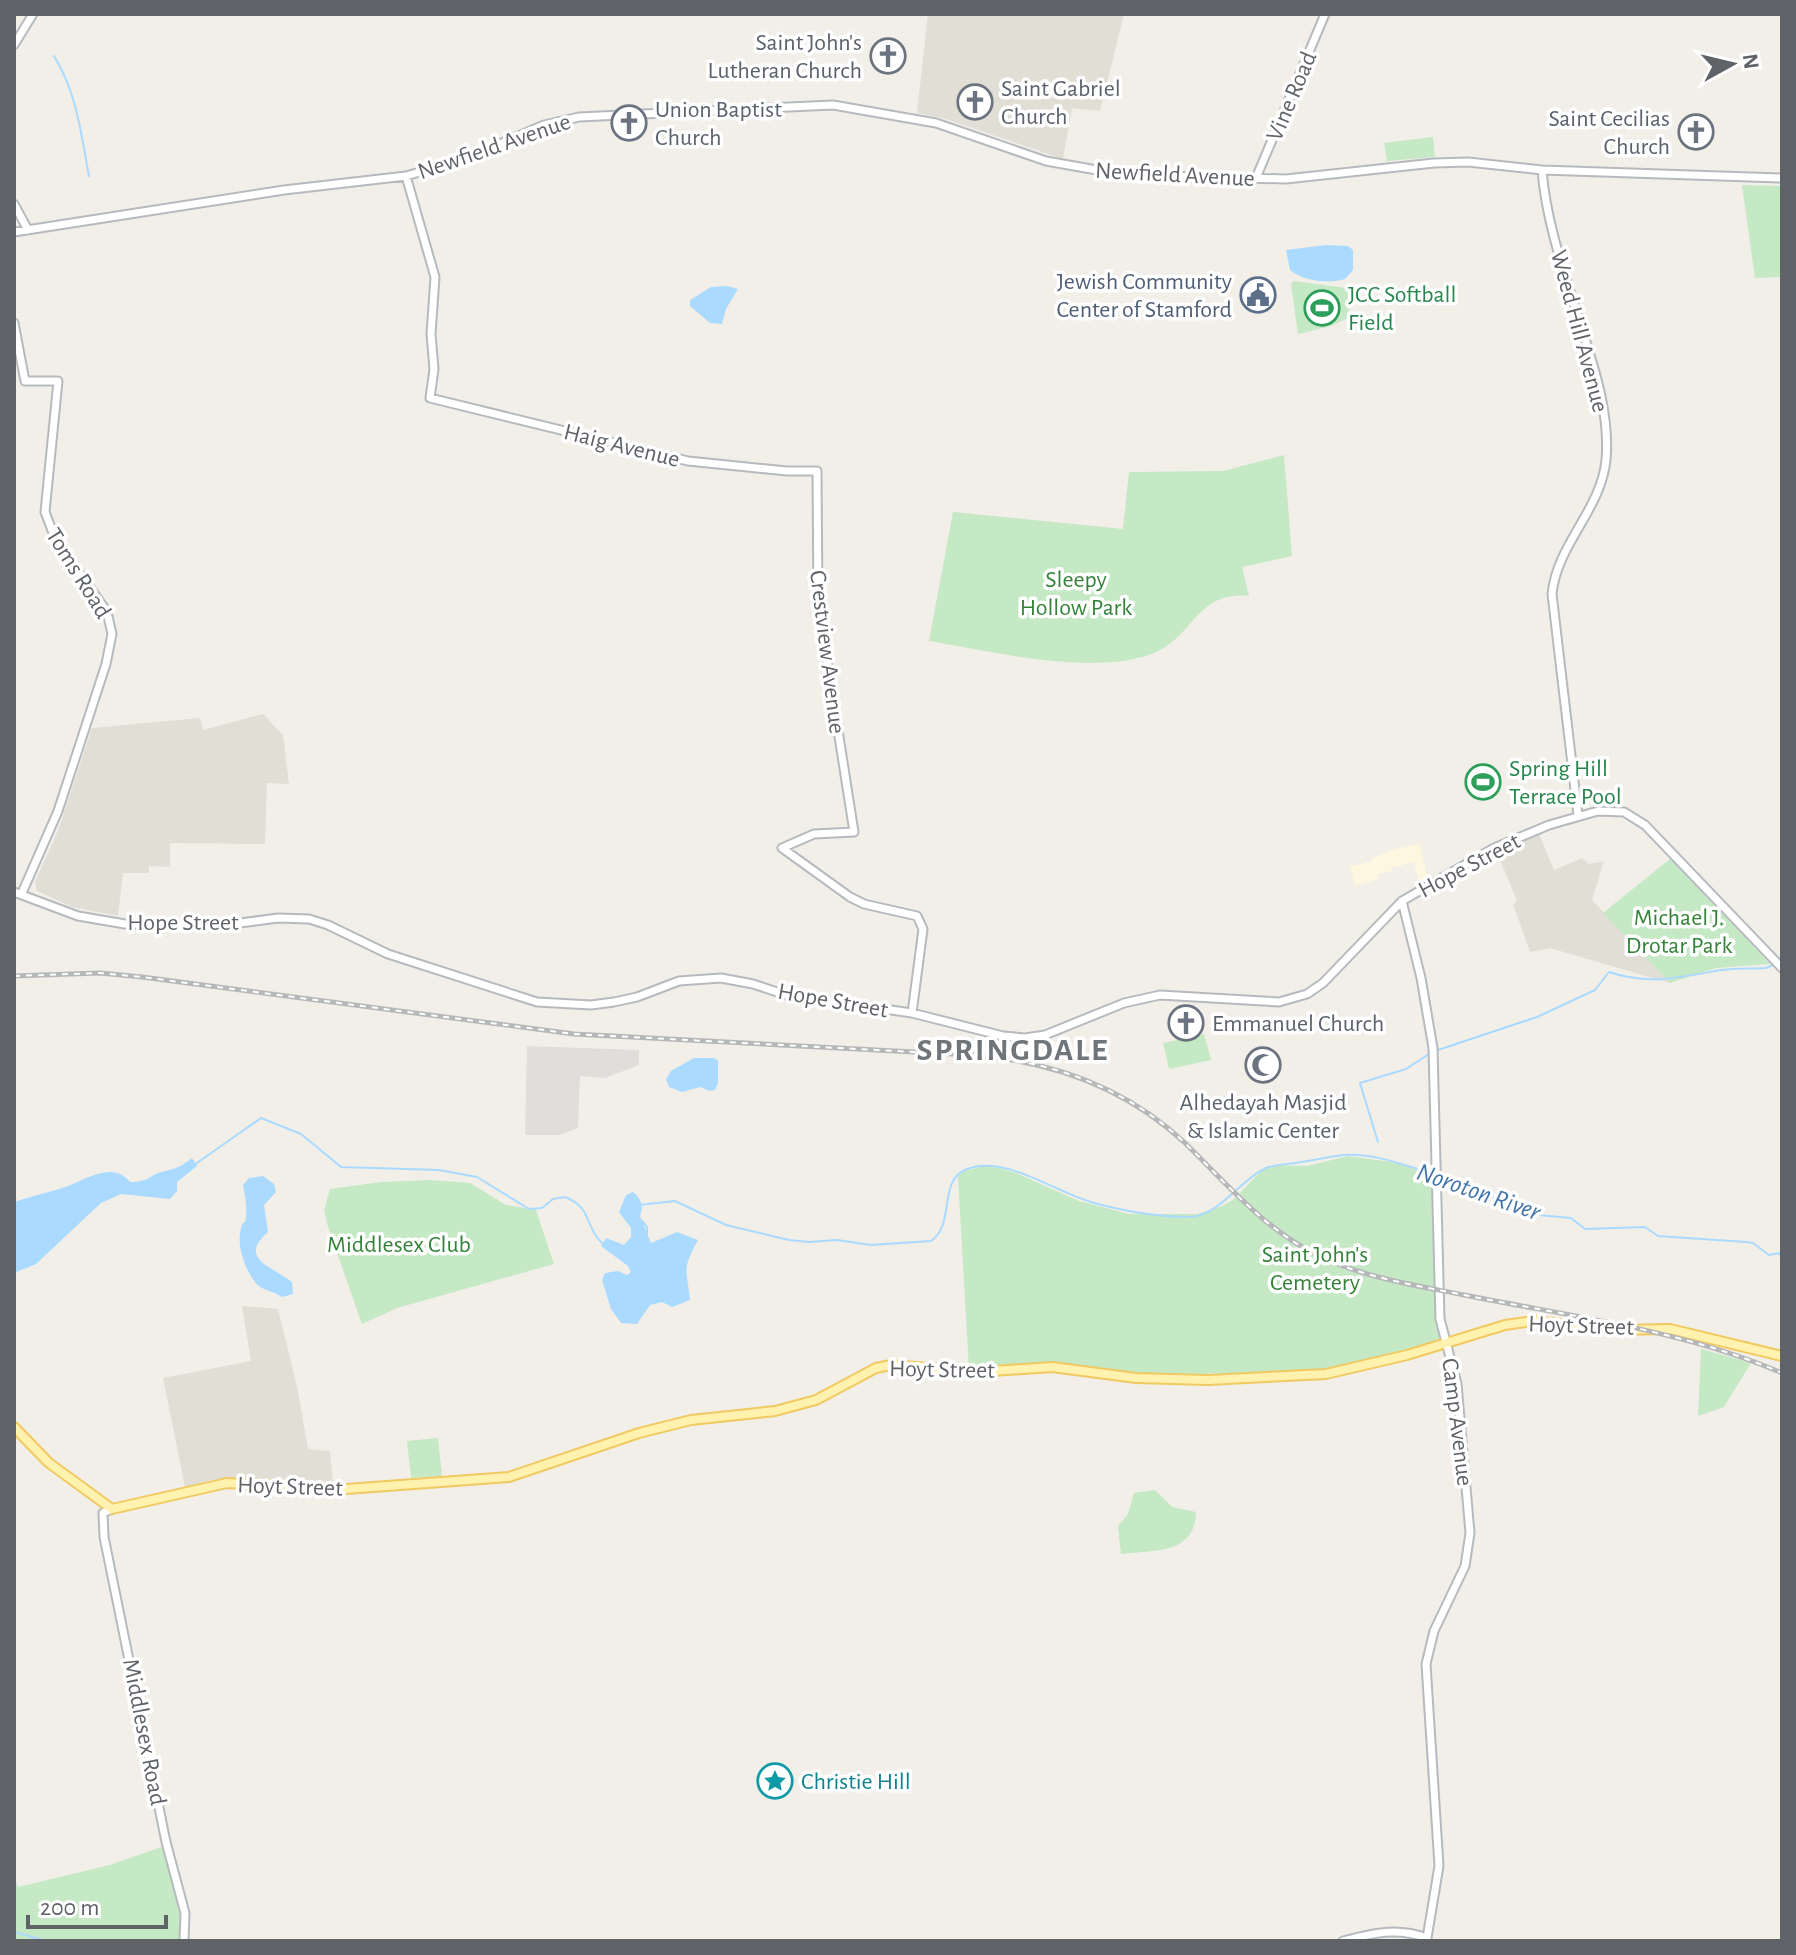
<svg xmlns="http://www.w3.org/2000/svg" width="1796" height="1955" font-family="'Alegreya Sans',sans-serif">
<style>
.commercial{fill:#fef7e0}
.industrial{fill:#e0deda}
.education{fill:#e1ded6}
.green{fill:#c5e8c5}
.water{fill:#aadaff}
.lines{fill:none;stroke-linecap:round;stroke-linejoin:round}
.stream{stroke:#aadaff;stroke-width:2}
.secondary-casing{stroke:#b6babf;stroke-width:11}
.primary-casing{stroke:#f2c960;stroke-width:12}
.secondary{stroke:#fff;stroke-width:7}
.primary{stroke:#fff2af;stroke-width:8}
.rail-casing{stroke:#b6b7b8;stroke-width:5}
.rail{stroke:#fff;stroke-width:2;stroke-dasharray:6;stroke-linecap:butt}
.labels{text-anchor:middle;stroke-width:7;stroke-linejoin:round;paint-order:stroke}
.worship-label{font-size:24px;fill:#5b616d;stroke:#fff;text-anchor:start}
.street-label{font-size:24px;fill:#5f6368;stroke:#fff}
.service-label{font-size:24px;fill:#4e5e75;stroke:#fff;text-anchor:end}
.leisure-label{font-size:24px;fill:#27864d;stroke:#fff;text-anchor:start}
.park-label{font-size:24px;fill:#348238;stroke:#fff}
.culture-label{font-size:24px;fill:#0d838f;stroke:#fff;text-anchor:start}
.water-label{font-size:26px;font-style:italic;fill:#4174aa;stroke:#fff}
.district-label{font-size:32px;font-weight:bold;letter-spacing:2px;fill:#70757a;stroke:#fff}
</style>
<rect width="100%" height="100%" fill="#f1efe8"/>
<path class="commercial" d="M1420,844l8,36 -9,2 -5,-20 -23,6 1,3 -14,3 1,5 -24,7 -5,-19 22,-6v-3l23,-9z"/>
<path class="industrial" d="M527,1046l112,4v15l-34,13 -25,-2 -2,52 -18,7h-35z"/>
<path class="education" d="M928,14h196l-24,97 -28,-3 -9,51 -120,-41 -26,-5z
M263,714l20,21 6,49 -22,-1 -2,61 -95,-1v24l-21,-1v7h-26l-5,43 -46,-9 -35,-16 -2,-9 24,-54 33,-100 108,-10 3,12z
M1539,834l15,36 28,-12 7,6 15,-3 -12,39 78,83 -120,-35 -20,4 -17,-48 4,-3 -20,-49z
M242,1306l36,3 20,82 10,58 22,2 3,33 -103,-5 -19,1 -26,7 -22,-109 88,-17z"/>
<path class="green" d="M1433,137l2,20 -48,4 -3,-18z
M1742,185l40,1v91l-27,1z
M1294,281l52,7 4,10 -2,20 -17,8 -33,8 -7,-50z
M1284,455l8,101 -50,11 7,29c-53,-5 -54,40 -95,57 -59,24 -163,-2 -225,-12l24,-129 170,17 6,-57 94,-1z
M1671,858l99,106 -54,4 -46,15 -67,-70z
M1204,1034l7,26 -42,9 -6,-26z
M1348,1156l50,7 38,14 2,149 4,14 -117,31 -182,4 -72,-10 -77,5 -25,-1 -11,-192 3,-5 26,-7 27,7 65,29 50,13h68l23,-7 13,-7 29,-30 16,-5 29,1z
M430,1180l40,3 36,22 30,5 18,54 -157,44 -35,16 -34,-97 -4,-17 6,-21 51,-7z
M1701,1349l50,14 -27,44 -26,9z
M438,1438l4,38 -31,2 -4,-37z
M1155,1490l17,17 24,5c-1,43 -42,38 -75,42l-3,-28 10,-12 6,-21z
M167,1845l13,73 1,23h-167v-64l4,10 92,-22z"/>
<path class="water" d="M1326,245l22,1 5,4v20l-8,9c-17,5 -41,2 -55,-9l-4,-20z
M727,286l11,3 -12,20 -4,15 -12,-1 -20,-17v-6l21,-13z
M694,1058h20l4,3v22l-3,7 -5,1 -10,-4 -18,5 -13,-5 -3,-8 5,-8z
M192,1158l5,8 -20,16v9l-7,8 -49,-5 -20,9 -65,61 -22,9v-71c18,-6 37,-10 54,-16 20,-8 46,-25 62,-4 21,0 18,-7 32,-10 15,-4 17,-4 30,-14z
M263,1176l11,8 2,8 -12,13 4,27c-30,27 2,33 24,50l1,12 -11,3c-8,-6 -22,-7 -27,-15 -10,-13 -19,-37 -14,-54 2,-8 5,-3 5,-12 1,-10 -1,-21 -3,-31l6,-7z
M633,1192c8,7 11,13 7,24l11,27 26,-11 21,8c-17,31 -11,28 -8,60l-18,7 -10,-5 -12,3 -13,19 -16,-1 -10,-14 -9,-29 3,-7 13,-2 9,4 4,-3 -3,-6 -27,-20 5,-8 18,7 7,-8v-9l-12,-16 7,-17z"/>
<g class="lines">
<path class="stream" d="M54,56c23,37 27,78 35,120
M1438,1050l99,-33 58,-27 14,-18c38,13 68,6 106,-1 17,-3 34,-2 51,-3l7,-3
M1378,1142l-18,-59 46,-14 23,-15
M194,1165l67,-47 40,16 40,33 98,3 38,7 52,32 13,-1 11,-9 12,-2c28,11 19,29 37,46
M1440,1175l30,8 34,21 23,10 44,4 14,11 60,-2 13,9 88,6 7,1 16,12 10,-2 3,6
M639,1205l36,-4 51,24 63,15 20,2 28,-2 34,5 60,-4c25,-17 6,-61 36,-72 38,-15 89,24 127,34 30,8 65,14 96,14 28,0 53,-40 76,-49 11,-4 25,-4 36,-6 14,-2 29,-6 43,-7 30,-2 61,11 89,19
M642,1221l5,6v6
M14,1932l33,9"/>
<defs>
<path id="secondary" d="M14,45l19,-31
M1542,170c4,53 24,108 40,159 13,41 28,87 24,131 -5,50 -49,84 -54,134l26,221
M406,176l29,101 -4,57 3,35 -4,29 258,63 99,10h30l1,132 36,229 -40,2 -32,14 68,49 14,7 53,12 6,13 -11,84
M1256,178l69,-164
M14,204l14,26
M14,232l270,-42 122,-14 61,-18 77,-33 35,-8 254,-12 103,18 110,38 79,14 161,4 148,-16 34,-1 74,8 240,8
M14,323l11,58h33l-13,131 10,26 52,74 5,22 -6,30 -48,147 -36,82
M14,892l64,24 47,8 100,1 53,-7 31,1 19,6 60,29 149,48 54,3 23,-3 23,-5 42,-16 42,-3 32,6 33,11 126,18 91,23 22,2 20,-3 79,-32 36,-8 119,7 28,-8 16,-11 79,-82 92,-53 55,-23 49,-14 26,1 21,13 137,143
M112,1509l-9,4 1,24 62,305 19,71 -1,28
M1343,1941c30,-8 54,-14 84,-3l12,-72 -13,-202 8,-33 31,-65 5,-33 -13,-149 -17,-65 -7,-271 -12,-70 -19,-77"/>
<path id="primary" d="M14,1427l35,36 63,46 115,-26 119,6 163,-12 130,-44 52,-13 84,-9 41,-11 60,-32 15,-3 86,7 75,-5 84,11 72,2 118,-6 81,-19 98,-30 28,-4 82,9 55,-1 112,27"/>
</defs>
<use href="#secondary" class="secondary-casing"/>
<use href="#primary" class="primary-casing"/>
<use href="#secondary" class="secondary"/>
<use href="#primary" class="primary"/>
<defs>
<path id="rail" d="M14,976l86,-3 42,4 432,57 397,21c81,6 154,32 214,88 42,41 80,87 134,113 46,22 96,29 145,39 105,21 219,35 318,78"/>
</defs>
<use href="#rail" class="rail-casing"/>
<use href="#rail" class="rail"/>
</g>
<defs>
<symbol id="church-ring" viewBox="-11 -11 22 22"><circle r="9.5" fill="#fff" stroke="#6b7280" stroke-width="1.5"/><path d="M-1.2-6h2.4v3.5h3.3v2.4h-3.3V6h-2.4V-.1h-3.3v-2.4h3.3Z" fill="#6b7280"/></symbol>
<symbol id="civic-ring" viewBox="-11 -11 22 22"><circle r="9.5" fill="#fff" stroke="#5c6f8a" stroke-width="1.5"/><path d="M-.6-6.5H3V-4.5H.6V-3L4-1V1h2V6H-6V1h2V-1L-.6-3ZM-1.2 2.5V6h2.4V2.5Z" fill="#5c6f8a"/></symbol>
<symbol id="stadium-ring" viewBox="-11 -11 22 22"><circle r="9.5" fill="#fff" stroke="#2e9e5b" stroke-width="1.5"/><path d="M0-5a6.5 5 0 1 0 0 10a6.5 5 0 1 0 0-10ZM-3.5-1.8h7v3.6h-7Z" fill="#2e9e5b"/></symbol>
<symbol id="mosque-ring" viewBox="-11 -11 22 22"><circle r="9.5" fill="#fff" stroke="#6b7280" stroke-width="1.5"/><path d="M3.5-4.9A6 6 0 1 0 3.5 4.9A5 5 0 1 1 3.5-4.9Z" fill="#6b7280"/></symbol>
<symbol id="sight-ring" viewBox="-11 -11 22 22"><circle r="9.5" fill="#fff" stroke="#0f9aa8" stroke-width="1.5"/><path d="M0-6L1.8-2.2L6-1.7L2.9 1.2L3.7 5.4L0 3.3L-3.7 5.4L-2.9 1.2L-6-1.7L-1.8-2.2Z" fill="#0f9aa8"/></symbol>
</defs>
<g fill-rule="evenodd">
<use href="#church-ring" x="868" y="36" width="40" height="40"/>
<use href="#church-ring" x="955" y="82" width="40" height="40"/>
<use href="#church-ring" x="609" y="103" width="40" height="40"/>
<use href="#church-ring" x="1676" y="112" width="40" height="40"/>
<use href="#civic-ring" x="1238" y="275" width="40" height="40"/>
<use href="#stadium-ring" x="1302" y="288" width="40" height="40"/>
<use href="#stadium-ring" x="1463" y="762" width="40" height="40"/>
<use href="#church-ring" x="1166" y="1003" width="40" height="40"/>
<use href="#mosque-ring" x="1243" y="1045" width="40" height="40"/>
<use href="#sight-ring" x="755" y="1761" width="40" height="40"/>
</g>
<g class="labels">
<g class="worship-label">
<text x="862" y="50" text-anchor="end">Saint John's<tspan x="862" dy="28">Lutheran Church</tspan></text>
<text x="1001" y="96">Saint Gabriel<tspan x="1001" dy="28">Church</tspan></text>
<text x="655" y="117">Union Baptist<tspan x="655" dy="28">Church</tspan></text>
<text x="1670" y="126" text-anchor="end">Saint Cecilias<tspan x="1670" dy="28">Church</tspan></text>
<text x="1212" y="1031">Emmanuel Church</text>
<text x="1263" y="1110" text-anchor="middle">Alhedayah Masjid<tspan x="1263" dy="28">&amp; Islamic Center</tspan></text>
</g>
<g class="street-label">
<text transform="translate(1291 96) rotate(-67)" y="8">Vine Road</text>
<text transform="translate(494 146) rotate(-19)" y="8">Newfield Avenue</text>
<text transform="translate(1175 174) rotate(3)" y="8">Newfield Avenue</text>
<text transform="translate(1580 331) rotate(75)" y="8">Weed Hill Avenue</text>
<text transform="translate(622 445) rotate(14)" y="8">Haig Avenue</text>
<text transform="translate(79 573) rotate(58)" y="8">Toms Road</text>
<text transform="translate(828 652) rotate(83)" y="8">Crestview Avenue</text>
<text transform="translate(1469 865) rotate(-28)" y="8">Hope Street</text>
<text x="183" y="930">Hope Street</text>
<text transform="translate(833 1000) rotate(10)" y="8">Hope Street</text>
<text transform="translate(1581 1325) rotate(2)" y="8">Hoyt Street</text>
<text transform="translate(942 1369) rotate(1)" y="8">Hoyt Street</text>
<text transform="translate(1458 1422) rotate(83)" y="8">Camp Avenue</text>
<text transform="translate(290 1486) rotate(2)" y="8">Hoyt Street</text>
<text transform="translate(145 1732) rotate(79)" y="8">Middlesex Road</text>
</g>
<g class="service-label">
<text x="1232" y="289">Jewish Community<tspan x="1232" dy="28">Center of Stamford</tspan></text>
</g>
<g class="leisure-label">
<text x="1348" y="302">JCC Softball<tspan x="1348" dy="28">Field</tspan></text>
<text x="1509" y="776">Spring Hill<tspan x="1509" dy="28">Terrace Pool</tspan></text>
</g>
<g class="park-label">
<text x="1076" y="587">Sleepy<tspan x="1076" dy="28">Hollow Park</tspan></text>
<text x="1679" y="925">Michael J.<tspan x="1679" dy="28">Drotar Park</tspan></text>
<text x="399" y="1252">Middlesex Club</text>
<text x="1315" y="1262">Saint John's<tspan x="1315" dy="28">Cemetery</tspan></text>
</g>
<g class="culture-label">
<text x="801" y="1789">Christie Hill</text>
</g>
<g class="water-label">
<text transform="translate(1479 1191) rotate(19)" y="9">Noroton River</text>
</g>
<g class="district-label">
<text x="1013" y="1060">SPRINGDALE</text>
</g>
</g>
<rect width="1796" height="1955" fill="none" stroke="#5f6368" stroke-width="32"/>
<g transform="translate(1732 64) rotate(82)" stroke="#ffffff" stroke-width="6" paint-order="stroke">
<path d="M0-6L14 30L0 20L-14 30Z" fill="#5f6368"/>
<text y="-12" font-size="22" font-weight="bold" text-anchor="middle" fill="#5f6368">N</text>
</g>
<path d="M28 1915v12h138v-12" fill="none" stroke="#5f6368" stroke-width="4"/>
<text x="40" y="1915" font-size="24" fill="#5f6368" stroke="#ffffff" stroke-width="6" paint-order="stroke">200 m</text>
</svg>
